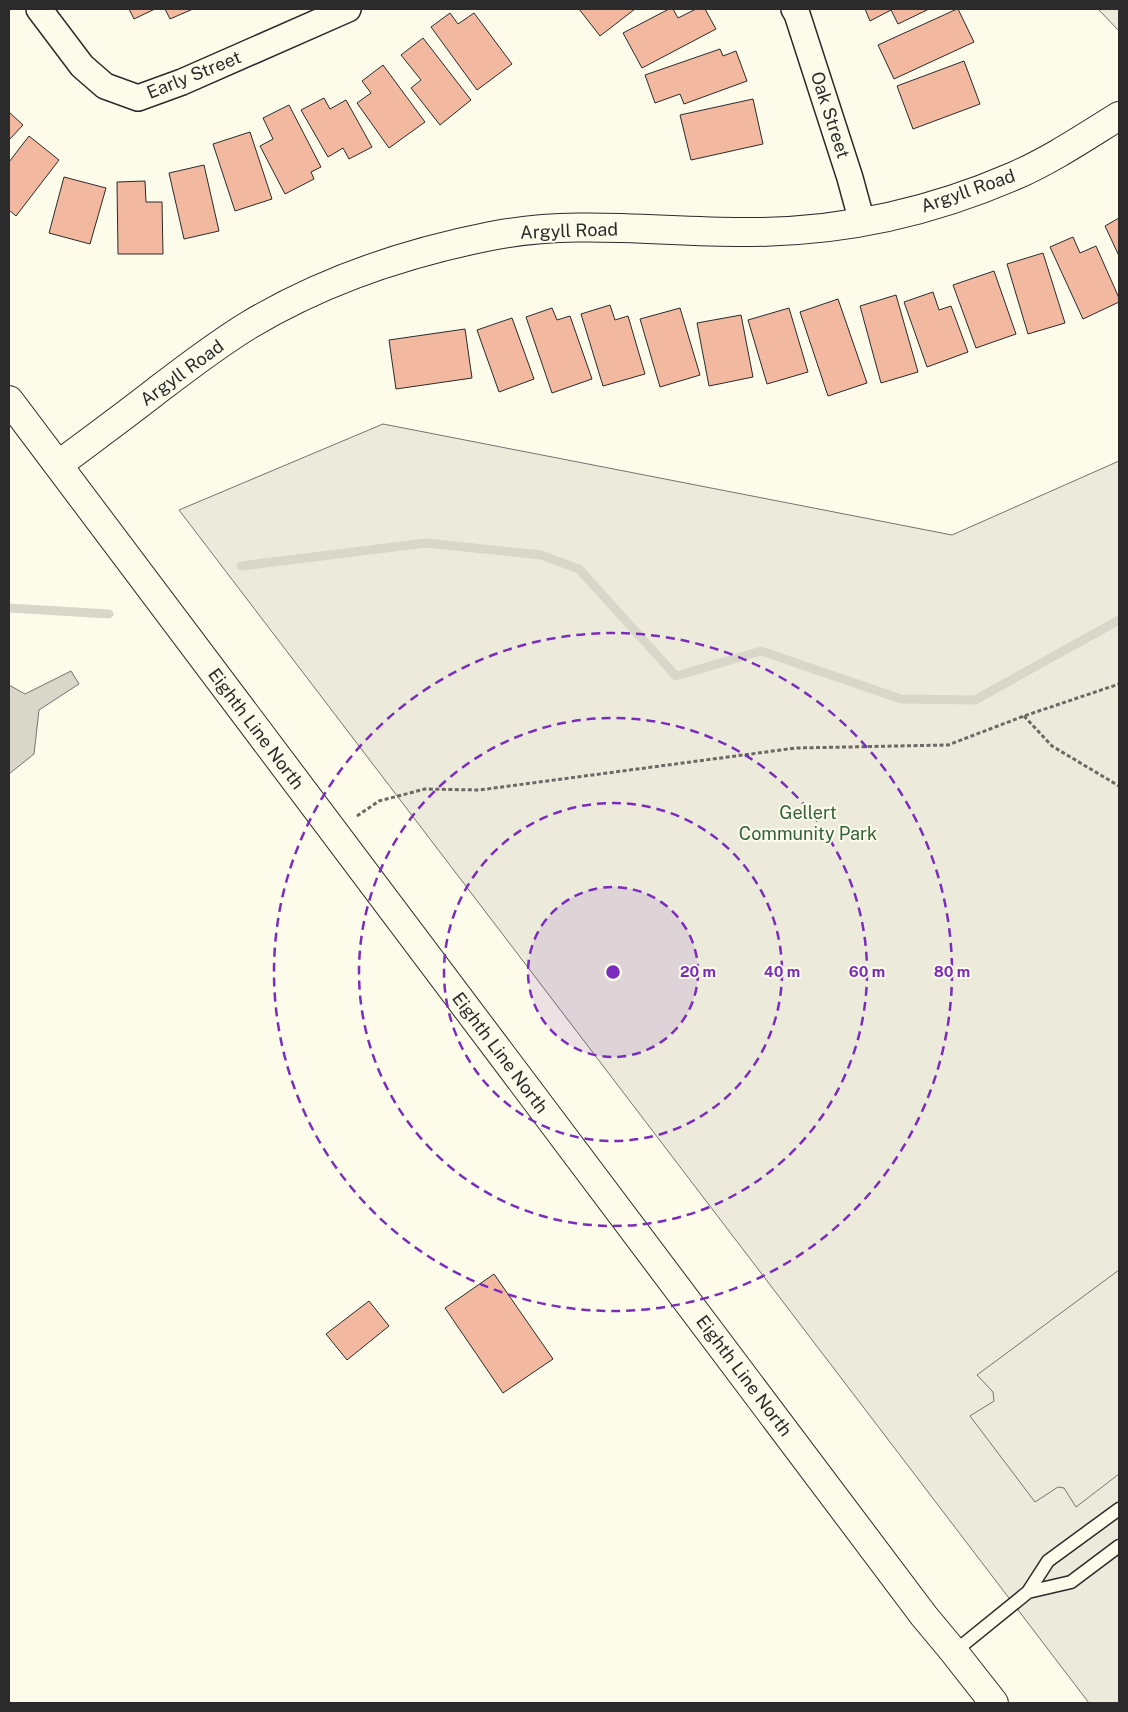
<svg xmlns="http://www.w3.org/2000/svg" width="1128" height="1712" font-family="'Public Sans',sans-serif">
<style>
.green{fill:#ecebdb;stroke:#74746e}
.parking{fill:#eceadb;stroke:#74746e}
.water{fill:#d8d7c9;stroke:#74746e}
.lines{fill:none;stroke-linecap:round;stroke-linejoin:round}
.stream{stroke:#d8d7c9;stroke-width:9}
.building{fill:#f2b8a0;stroke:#2b2b2b}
.lane-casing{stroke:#2b2b2b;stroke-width:15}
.street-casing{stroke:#2b2b2b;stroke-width:28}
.secondary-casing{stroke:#2b2b2b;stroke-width:30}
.path{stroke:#6a6964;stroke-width:3;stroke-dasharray:4 2.5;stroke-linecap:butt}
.lane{stroke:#fdfbea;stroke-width:12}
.street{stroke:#fdfbea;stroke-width:25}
.secondary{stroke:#fdfbea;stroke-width:28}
.ring{fill:none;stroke:#7b2cbf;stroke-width:2.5;stroke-dasharray:9 6}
.labels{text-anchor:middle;stroke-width:4;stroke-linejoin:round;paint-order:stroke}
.street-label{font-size:18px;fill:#2b2b2b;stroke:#fdfbea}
.park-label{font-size:18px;fill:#34623c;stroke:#fdfbea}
.centre{fill:#7b2cbf;stroke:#fdfbea;stroke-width:2.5}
.ring-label{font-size:15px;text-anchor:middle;font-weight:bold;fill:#7b2cbf;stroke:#fdfbea;stroke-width:4;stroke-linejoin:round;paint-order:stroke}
</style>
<rect width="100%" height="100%" fill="#fdfbea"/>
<path class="green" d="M1098,9h21v22z
M383,424l569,111 167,-74v1242h-30l-910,-1193z"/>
<path class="parking" d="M1119,1270v204l-43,33 -12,-19 -6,-1 -23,15 -65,-86 24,-15 -1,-9 -16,-17z"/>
<path class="water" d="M71,671l8,13 -40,26 -5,44 -25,20v-89l16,9z"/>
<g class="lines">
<path class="stream" d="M241,566l185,-23 115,12 38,14 97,107 85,-25 140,48 74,1 144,-80
M9,608l100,6"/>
</g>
<path class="building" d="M129,9h26l-21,10z
M165,9h28l-23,10z
M579,9h56l-35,27z
M669,9h4l5,9 18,-9h9l11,20 -74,39 -19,-35z
M865,9h64l-31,15 -7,-14 -21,11z
M957,9h1l16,33 -80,37 -16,-34z
M450,13l8,11 16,-11 38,51 -35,26 -46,-63z
M423,38l48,62 -31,25 -29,-37 10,-8 -20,-25z
M720,49l3,7 13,-5 11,30 -63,23 -4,-10 -25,9 -10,-28z
M964,61l16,43 -67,25 -16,-43z
M383,65l42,57 -36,26 -32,-45 14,-10 -9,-12z
M324,98l6,11 16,-9 26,47 -23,12 -6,-11 -15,9 -27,-47z
M753,99l10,45 -72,16 -11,-45z
M289,105l32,62 -10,5 3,7 -29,15 -25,-48 13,-7 -10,-21z
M9,112l14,13 -14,15z
M250,132l22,67 -37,12 -22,-67z
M29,136l30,24 -43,56 -7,-6v-48z
M204,165l15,66 -35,8 -15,-66z
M64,177l42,11 -16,56 -41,-11z
M145,181l1,21h16l1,52h-45l-1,-72z
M1119,218v38l-14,-30z
M1073,237l7,16 16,-7 23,52v4l-36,17 -33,-72z
M1043,253l22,70 -37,11 -21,-70z
M994,271l22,63 -40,14 -23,-63z
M933,292l6,18 12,-4 17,46 -41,15 -23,-65z
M896,295l22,77 -37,11 -21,-77z
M838,299l29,84 -39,13 -28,-84z
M610,305l5,15 13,-4 17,58 -42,12 -22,-72z
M552,308l5,12 13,-4 22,63 -40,14 -26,-76z
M680,308l20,67 -40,12 -20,-68z
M789,308l19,64 -41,12 -19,-64z
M741,315l12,62 -44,9 -12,-63z
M512,318l22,61 -35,13 -22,-62z
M465,329l7,49 -76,11 -7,-49z
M494,1274l59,85 -50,34 -58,-85z
M369,1301l20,25 -42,34 -21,-26z"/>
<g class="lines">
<defs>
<path id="lane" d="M1028,1592l43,-10 48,-36
M954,1652l74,-60 20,-31 71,-52"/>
<path id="street" d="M39,9l43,57 23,20 33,12 44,-16 166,-73
M794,9l3,5 53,164 12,44"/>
<path id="secondary" d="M9,400l915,1216 30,36 40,51
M58,465c32,-24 65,-48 97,-73 30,-23 61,-47 94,-67 75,-45 156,-72 242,-89 86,-17 173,-3 259,-4 91,0 181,-20 264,-56 37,-16 71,-39 105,-60"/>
</defs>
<use href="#lane" class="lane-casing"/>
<use href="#street" class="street-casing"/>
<use href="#secondary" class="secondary-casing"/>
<path class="path" d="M1024,716l28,30 67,40
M357,816l22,-15 46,-12 54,1 317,-42 152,-3 76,-29 95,-32"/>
<use href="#lane" class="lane"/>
<use href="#street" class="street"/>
<use href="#secondary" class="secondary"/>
</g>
<circle cx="613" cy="972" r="85" fill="#7b2cbf" fill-opacity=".12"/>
<g class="ring">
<circle cx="613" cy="972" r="85"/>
<circle cx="613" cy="972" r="169"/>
<circle cx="613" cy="972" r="254"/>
<circle cx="613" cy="972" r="339"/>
</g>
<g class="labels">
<g class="street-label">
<text transform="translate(194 75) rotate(-22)" y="6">Early Street</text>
<text transform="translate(830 115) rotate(72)" y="6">Oak Street</text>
<text transform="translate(968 191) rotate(-19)" y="6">Argyll Road</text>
<text transform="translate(569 231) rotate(-2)" y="6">Argyll Road</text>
<text transform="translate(182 373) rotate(-36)" y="6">Argyll Road</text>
<text transform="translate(256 729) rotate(53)" y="6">Eighth Line North</text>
<text transform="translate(500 1053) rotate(53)" y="6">Eighth Line North</text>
<text transform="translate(744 1376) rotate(53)" y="6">Eighth Line North</text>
</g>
<g class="park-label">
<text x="808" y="819">Gellert<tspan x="808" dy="21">Community Park</tspan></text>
</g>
</g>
<circle cx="613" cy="972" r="8" class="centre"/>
<g class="ring-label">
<text x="698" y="977">20 m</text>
<text x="782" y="977">40 m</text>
<text x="867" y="977">60 m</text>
<text x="952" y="977">80 m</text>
</g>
<rect width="1128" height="1712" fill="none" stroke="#2b2b2b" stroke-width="20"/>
</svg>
